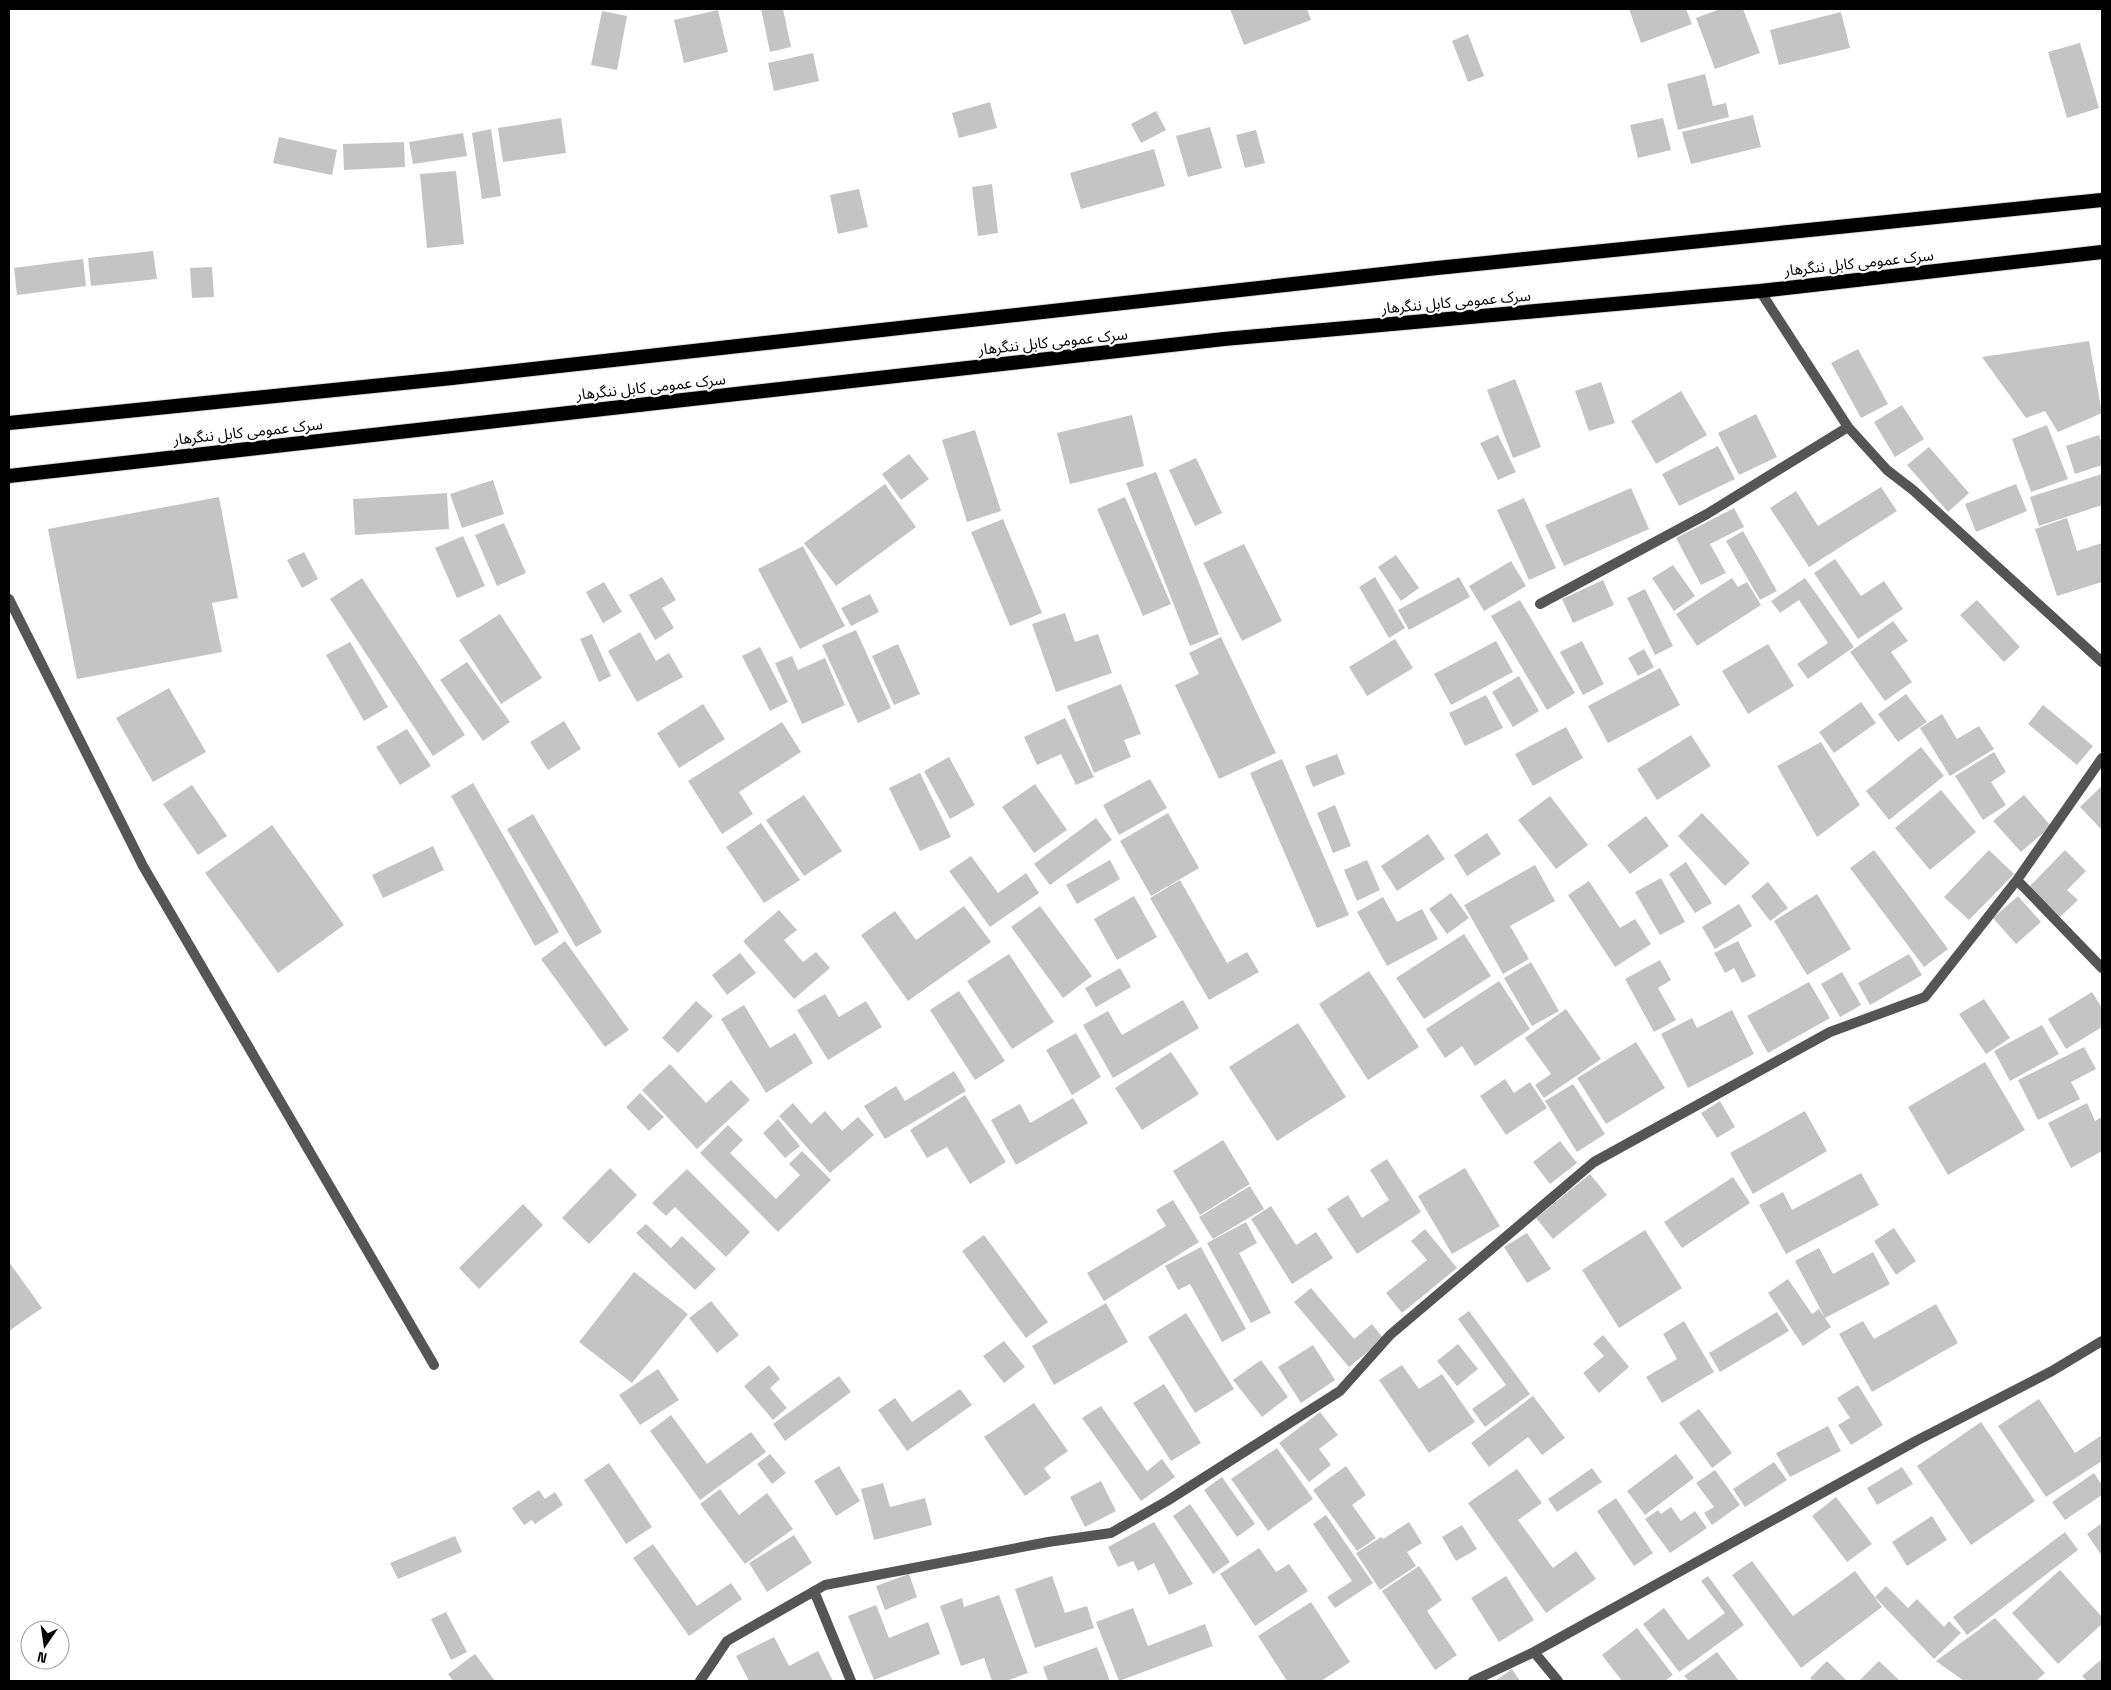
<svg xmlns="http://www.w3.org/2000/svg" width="2111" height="1690" font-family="'Space Grotesk','Noto Sans Arabic',sans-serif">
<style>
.building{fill:#c4c4c4}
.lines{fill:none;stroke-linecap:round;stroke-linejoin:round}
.trunk-casing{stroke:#dbdbdb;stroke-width:16}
.service{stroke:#555;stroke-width:10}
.minor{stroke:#555;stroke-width:10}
.trunk{stroke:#000;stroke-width:14}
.labels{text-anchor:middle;stroke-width:4.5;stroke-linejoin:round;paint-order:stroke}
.street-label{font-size:15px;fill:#000;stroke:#fff}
</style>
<rect width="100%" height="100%" fill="#fff"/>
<path class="building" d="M761,9h22l8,38 -21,5z
M1230,9h77l4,11 -67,25z
M1629,9h57l6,15 -51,19z
M1720,9h23l17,44 -45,16 -19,-51z
M718,10l10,42 -44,11 -10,-43z
M602,11l25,5 -10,54 -26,-5z
M1841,12l9,36 -71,17 -9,-35z
M1468,34l16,42 -16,6 -16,-41z
M2080,43l19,65 -32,10 -19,-66z
M813,53l6,28 -45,10 -6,-28z
M1705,74l8,32 13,-3 3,14 -51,13 -11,-46z
M990,102l7,26 -38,10 -7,-25z
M1156,111l10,19 -25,13 -10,-19z
M1753,115l8,32 -70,17 -9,-32z
M561,118l5,35 -63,9 -5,-34z
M1663,118l8,32 -33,8 -8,-33z
M1210,127l12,41 -34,9 -12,-41z
M491,129l10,67 -19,3 -10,-66z
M1256,130l9,33 -20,5 -9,-33z
M463,133l4,23 -54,8 -4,-22z
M279,137l58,13 -5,25 -59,-12z
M404,142l1,25 -61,3 -1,-26z
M1154,149l11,37 -84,23 -11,-36z
M456,171l8,73 -37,4 -7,-74z
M992,184l6,49 -20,3 -6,-49z
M859,189l9,38 -30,7 -8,-39z
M153,251l4,28 -66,7 -3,-28z
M83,259l3,27 -69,9 -3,-27z
M212,267l2,30 -22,1 -2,-30z
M2089,341l13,72 -44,19 -13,-21 -19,7 -44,-61z
M1858,349l30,55 -27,14 -30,-55z
M1515,379l26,68 -28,11 -26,-68z
M1601,382l14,41 -26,8 -14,-40z
M1681,391l26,44 -51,29 -25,-43z
M1902,405l22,34 -29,18 -21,-35z
M1756,414l21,43 -38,18 -21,-42z
M1132,415l12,51 -74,18 -13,-51z
M2047,425l21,54 -37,13 -19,-53z
M975,430l26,81 -34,11 -25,-82z
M1498,435l18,37 -18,8 -18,-37z
M2099,435l3,10v20l-27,9 -9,-28z
M1718,446l17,33 -56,27 -17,-32z
M1929,447l40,46 -21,19 -41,-47z
M909,454l20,25 -28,21 -19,-26z
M1196,458l26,55 -27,13 -26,-56z
M1156,472l63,162 -29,12 -64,-163z
M2102,474v31l-63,21 -9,-29z
M493,480l11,34 -42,14 -12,-34z
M885,484l31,43 -80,59 -32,-43z
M2016,484l11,27 -51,21 -11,-28z
M1881,487l16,24 -88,56 -39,-59 26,-17 22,35z
M1631,488l18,41 -85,37 -19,-41z
M447,493l2,36 -94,6 -2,-36z
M219,497l19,101 -26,5 10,49 -145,27 -29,-150z
M1125,497l46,107 -28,12 -46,-107z
M1524,498l32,70 -27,12 -32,-70z
M1734,508l10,19 -34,17 16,29 -25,12 -25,-47z
M2067,518l10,33 25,-8v39l-45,14 -22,-67z
M1003,519l39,94 -32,13 -39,-94z
M504,523l22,50 -29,13 -22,-51z
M1743,531l34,60 -17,9 -34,-59z
M463,536l22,50 -28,12 -22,-50z
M1244,544l38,77 -40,20 -39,-78z
M803,546l42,80 -45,23 -42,-80z
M304,552l14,27 -16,9 -15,-28z
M1396,555l23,33 -18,13 -23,-34z
M1835,559l26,37 23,-15 19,28 -45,30 -44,-66z
M1511,561l15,25 -42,25 -15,-25z
M1673,565l22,31 -21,15 -22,-33z
M662,577l14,23 -14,8 12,20 -19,12 -26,-45z
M1375,577l30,51 -16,10 -30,-51z
M1459,577l11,20 -61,33 -11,-20z
M362,578l103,157 -32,21 -103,-157z
M1732,578l6,9 9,-5 14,23 -64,41 -21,-32z
M1805,578l49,69 -46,32 -11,-15 31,-21 -29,-43 -19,13 -9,-12z
M1603,580l11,25 -41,18 -11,-24z
M604,582l18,30 -19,11 -17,-31z
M1645,589l28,57 -18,9 -28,-57z
M870,594l9,18 -28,14 -10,-18z
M1520,600l55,93 -28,17 -56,-94z
M1977,600l43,47 -16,15 -44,-47z
M1065,613l10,29 23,-8 14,39 -56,19 -24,-68z
M500,614l42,64 -41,26 -42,-64z
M1893,621l15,20 -17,11 21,30 -27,19 -35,-49z
M856,630l35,78 -33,15 -36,-78z
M640,632l16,29 13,-8 14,24 -46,25 -29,-51z
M592,634l19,42 -12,6 -19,-43z
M1221,637l55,116 -57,26 -44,-94 24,-11 -10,-21z
M1395,639l18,29 -46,28 -18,-29z
M1496,641l17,31 -62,33 -17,-31z
M1582,641l22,43 -21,11 -23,-43z
M350,642l38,65 -24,14 -38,-66z
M898,644l22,50 -26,11 -22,-49z
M1768,644l26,42 -46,28 -26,-43z
M760,647l28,55 -18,9 -28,-55z
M1644,649l10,18 -16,9 -10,-18z
M792,656l6,14 27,-12 20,47 -43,19 -27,-61z
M467,662l43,60 -27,19 -43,-61z
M1660,668l20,37 -72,38 -20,-37z
M1519,676l20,35 -26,16 -21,-35z
M1121,684l20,50 -17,6 7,17 -37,16 -27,-67z
M169,688l37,64 -53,30 -37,-64z
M1906,694l21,28 -29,20 -20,-28z
M1486,695l17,33 -38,18 -16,-33z
M1861,702l15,21 -42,30 -15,-21z
M703,704l22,35 -46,29 -22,-35z
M2043,705l50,41 -16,19 -49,-41z
M1942,714l15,25 22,-13 15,23 -44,27 -30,-48z
M1065,718l29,59 -18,8 -15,-31 -24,11 -13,-28z
M564,721l17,28 -33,21 -18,-28z
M782,722l19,30 -62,40 14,22 -31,20 -34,-53z
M1566,727l17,31 -50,28 -18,-32z
M407,729l24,37 -31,19 -24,-38z
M1691,735l20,31 -54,34 -20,-31z
M1821,742l39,63 -43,32 -40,-71z
M1921,747l23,29 -55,44 -23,-29z
M1994,752l12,20 -15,10 15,23 -23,15 -28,-44z
M1337,754l8,20 -32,13 -8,-21z
M949,757l26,48 -25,14 -26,-48z
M1282,759l67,156 -32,13 -67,-155z
M920,773l31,64 -31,14 -31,-63z
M1150,779l17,29 -48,27 -16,-30z
M473,783l86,149 -24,14 -84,-150z
M1035,784l32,46 -33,23 -32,-46z
M192,785l35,51 -29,19 -35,-51z
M2102,786v44l-22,-23z
M1941,790l35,42 -46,38 -35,-42z
M804,795l38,56 -38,25 -38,-56z
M2024,795l27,31 -30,26 -28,-31z
M1550,796l38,49 -32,24 -38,-49z
M1335,805l16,41 -18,7 -16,-40z
M1168,813l31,55 -48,28 -31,-55z
M1702,813l48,50 -25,23 -47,-50z
M533,814l69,118 -26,15 -69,-118z
M1646,816l23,30 -39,28 -23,-29z
M1096,818l16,22 -62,45 -16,-21z
M761,823l39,57 -36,23 -38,-56z
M272,825l72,100 -66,48 -73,-100z
M1487,833l14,21 -34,22 -13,-21z
M1428,834l17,25 -48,32 -16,-25z
M433,846l11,24 -61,28 -11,-23z
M1874,850l74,99 -24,18 -74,-99z
M1989,850l25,24 -45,46 -25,-23z
M2065,850l21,21 -19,19 11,10 -18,17 -31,-30z
M971,856l27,37 28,-20 13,20 -49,34 -41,-56z
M1110,860l10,19 -43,25 -11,-19z
M1367,860l13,30 -23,11 -13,-31z
M1686,862l26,41 -17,10 -26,-39z
M1535,865l20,36 -45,25 19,33 -26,15 -39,-69z
M1661,878l24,44 -25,13 -25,-43z
M1180,880l47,83 20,-11 12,20 -50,28 -59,-102z
M1589,881l31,47 15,-9 16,25 -36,23 -47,-72z
M1768,882l20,26 -18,13 -19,-25z
M1451,893l18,25 -22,16 -18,-25z
M1817,894l34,55 -44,26 -33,-54z
M1134,896l23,41 -40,23 -23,-41z
M2018,896l23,26 -25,22 -23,-26z
M1383,897l14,25 25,-13 16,30 -51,27 -30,-54z
M1739,904l13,22 -37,23 -13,-22z
M964,906l27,36 -83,59 -47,-66 34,-24 21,29z
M1040,906l52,70 -29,22 -52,-71z
M779,910l18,20 -13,10 19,22 13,-10 14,16 -36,31 -51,-58z
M1464,934l27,42 -67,43 -28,-41z
M565,941l64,89 -24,17 -64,-88z
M1738,941l18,35 -14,7 -8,-15 -9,5 -11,-20z
M740,953l16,20 -29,22 -15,-20z
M1009,954l45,68 -42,27 -45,-68z
M1909,954l13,21 -52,30 -12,-22z
M1660,960l11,20 -13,8 18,32 -22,12 -29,-53z
M1531,962l28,49 -27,15 -28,-48z
M1120,968l11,19 -35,20 -11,-19z
M1369,971l50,76 -51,33 -49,-76z
M1842,972l19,33 -21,12 -19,-33z
M1499,981l31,48 -55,37 -13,-20 -17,12 -19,-29z
M1809,982l21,36 -62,35 -21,-37z
M959,991l46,70 -30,19 -45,-70z
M2092,992l10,16v19l-36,22 -18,-30z
M825,994l14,23 27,-16 16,26 -54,33 -31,-50z
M1984,999l26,39 -24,16 -27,-40z
M1183,1000l16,28 -86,50 -30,-53 25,-14 14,24z
M696,1001l17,15 -35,37 -16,-15z
M744,1005l26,43 25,-15 18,30 -47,30 -45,-74z
M1566,1009l35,50 -57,39 -9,-13 16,-11 -26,-36z
M1732,1010l22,44 -66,34 -27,-54 31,-16 5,10z
M1298,1023l48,74 -69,44 -48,-74z
M2042,1025l17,29 -49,27 -16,-30z
M1076,1033l25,44 -29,18 -26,-45z
M1636,1042l29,46 -59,36 -29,-46z
M2084,1047l12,22 -25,13 9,17 -42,21 -20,-40z
M1171,1052l28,42 -57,36 -27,-42z
M1985,1062l40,68 -77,45 -40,-68z
M670,1064l36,39 25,-23 19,20 -53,49 -55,-59z
M954,1071l12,20 -81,48 -21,-33 32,-20 9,15z
M1505,1079l9,14 16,-11 17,26 -41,27 -26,-39z
M1573,1084l32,50 -28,18 -32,-51z
M640,1093l24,24 -15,14 -23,-24z
M965,1095l41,67 -36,22 -23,-37 -20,11 -17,-28z
M1073,1098l15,25 -72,42 -25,-45 29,-16 10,19z
M1720,1101l15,26 -18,11 -16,-25z
M793,1103l18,21 14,-13 17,20 16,-14 16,18 -44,38 -51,-57z
M2087,1103l8,18 7,-4v34l-31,17 -23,-45z
M1805,1111l22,40 -74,43 -23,-41z
M778,1119l22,27 -15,12 -22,-25z
M728,1125l15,15 -13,13 46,46 24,-24 -11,-11 13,-13 29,29 -53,52 -78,-79z
M1223,1140l27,44 -50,31 -27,-44z
M1560,1141l17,22 -27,21 -17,-22z
M1387,1159l34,53 -64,42 -30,-45 21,-14 14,23 27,-18 -19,-30z
M610,1168l27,27 -48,49 -27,-26z
M1465,1168l35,58 -48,28 -34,-58z
M687,1169l63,63 -24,25 -51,-50 -9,9 -14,-13z
M1861,1173l18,32 -93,49 -27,-49 24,-13 9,18z
M1590,1174l17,21 -54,44 -17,-21z
M1733,1177l17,26 -68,45 -18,-26z
M1250,1186l14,23 -51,30 -14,-22z
M1173,1200l26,42 -95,59 -17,-28 79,-47 -10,-16z
M523,1204l20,21 -64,64 -20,-21z
M1271,1206l25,39 20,-13 17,26 -41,26 -41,-65z
M1246,1222l11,21 -18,10 32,60 -20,10 -44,-80z
M646,1224l25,24 11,-12 34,33 -21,21 -59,-57z
M1894,1228l22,33 -20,14 -22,-34z
M1425,1229l32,39 -55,45 -16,-20 41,-33 -16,-19z
M1645,1230l37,58 -63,40 -37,-58z
M1527,1233l24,36 -24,14 -23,-36z
M984,1235l64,87 -22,16 -64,-87z
M1201,1247l45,82 -24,13 -32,-58 -12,6 -13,-24z
M1819,1248l14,26 40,-22 17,32 -65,34 -30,-57z
M9,1262l33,46 -33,23z
M634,1272l54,42 -56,69 -53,-41z
M1788,1279l24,35 7,-5 12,18 -28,19 -35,-53z
M1311,1288l43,51 18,-15 12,15 -35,28 -55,-65z
M711,1301l28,34 -22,18 -28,-35z
M1106,1303l22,39 -74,43 -22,-39z
M1936,1304l22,39 -86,49 -33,-58 24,-13 11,18z
M1469,1311l61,83 -45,33 -13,-18 34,-24 -48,-66z
M1777,1312l12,19 -69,41 -11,-19z
M1186,1313l48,76 -39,24 -47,-76z
M1684,1321l30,51 -52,31 -16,-26 31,-18 -14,-25z
M1603,1335l26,32 -30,26 -16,-20 21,-17 -11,-12z
M1004,1341l21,26 -21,16 -21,-27z
M1458,1344l20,25 -21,17 -20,-25z
M1313,1345l22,35 -34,23 -23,-36z
M1261,1360l27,37 -26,20 -29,-37z
M769,1365l11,14 -10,9 17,20 -14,12 -29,-34z
M1402,1365l17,24 23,-15 33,48 -46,31 -50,-73z
M658,1369l21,31 -39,25 -21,-30z
M839,1376l12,16 -66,49 -12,-17z
M1164,1384l37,59 -30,18 -38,-58z
M1858,1385l25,40 -32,20 -13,-20 12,-7 -13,-20z
M960,1389l12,16 -65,46 -29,-41 17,-12 17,24z
M1533,1396l32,42 -23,17 -14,-18 -39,30 -18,-24z
M2039,1399l36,54 27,-18v26l-56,36 -48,-71z
M1034,1403l34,48 -24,17 7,10 -26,18 -41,-59z
M1101,1406l46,65 15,-12 13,18 -34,24 -59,-83z
M1699,1409l33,44 -20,15 -33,-45z
M1320,1412l18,23 -19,14 12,16 -22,17 -30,-39z
M671,1415l36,49 44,-32 15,20 -66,48 -50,-69z
M1981,1422l54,79 -64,44 -54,-79z
M1828,1426l13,25 -51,26 -14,-24z
M1277,1448l36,51 -45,32 -37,-52z
M770,1454l16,19 -14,11 -15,-20z
M1676,1454l18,24 -49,37 -18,-24z
M1774,1462l13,18 -42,27 -12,-18z
M609,1463l43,64 -26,17 -42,-64z
M839,1466l21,35 -24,15 -22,-35z
M1346,1466l20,29 -14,10 24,33 -19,13 -44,-61z
M1902,1467l11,17 -36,21 -10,-17z
M1592,1468l10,14 -45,30 -9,-13z
M1517,1469l25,34 -24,17 35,48 23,-17 20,28 -50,34 -78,-110z
M1715,1470l25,35 -28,20 -8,-12 10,-6 -18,-24z
M2094,1473l8,12v10l-37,25 -13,-18z
M1222,1477l33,47 -18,13 -33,-47z
M1101,1481l15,30 -31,16 -15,-30z
M883,1483l7,24 35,-9 7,27 -58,15 -13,-51z
M720,1489l19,26 28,-22 26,36 -48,35 -45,-60z
M539,1490l6,9 10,-7 8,13 -28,19 -3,-4 -8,5 -12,-17z
M1836,1497l36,47 -25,18 -35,-46z
M1616,1498l37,55 -19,13 -37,-55z
M1190,1504l40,58 -17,12 -40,-58z
M1671,1507l10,14 14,-10 12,17 -37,25 -25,-34 13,-9 3,4z
M1326,1515l47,68 -38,25 -8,-11 25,-16 -39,-57z
M1932,1516l15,24 -40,26 -15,-24z
M1154,1522l39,62 -24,11 -15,-32 -16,8 -5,-10 -15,6 -10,-20z
M1409,1522l13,21 -15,9 9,14 -36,24 -24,-37 25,-16 2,2z
M2102,1523v33l-15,-22z
M1462,1525l15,24 -21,12 -14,-24z
M2065,1532l13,18 -111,85 -14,-18z
M794,1535l18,28 -45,29 -18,-29z
M455,1536l7,16 -64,27 -8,-16z
M653,1544l44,62 34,-23 11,16 -53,37 -56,-78z
M1259,1548l17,24 13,-8 19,27 -53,35 -35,-52z
M1752,1561l41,55 62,-45 27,36 -81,61 -69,-93z
M1419,1566l23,34 -15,11 30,44 -22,15 -53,-79z
M2060,1570l42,47v7l-44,40 -46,-51z
M909,1574l8,23 -32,13 -9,-24z
M1052,1576l13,37 22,-7 7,22 -59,20 -20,-59z
M1506,1576l28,44 -35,22 -28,-44z
M1708,1576l36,49 -65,47 -36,-48 21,-16 24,32 37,-27 -24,-32z
M1886,1586l22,22 9,-9 27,28 5,-6 12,12 -27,26 -59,-62z
M999,1595l29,78 -22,8h-14l-8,-23 -23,8 -21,-60 22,-8 2,9z
M1311,1602l39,60 -29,19h-34l-29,-45z
M876,1605l13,33 39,-16 12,32 -66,26 -26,-64z
M1133,1608l15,38 57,-22 8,22 -94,35 -23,-59z
M446,1612l21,40 -16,8 -20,-41z
M1995,1618l50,55 -9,8h-72l-28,-20z
M1637,1628l36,47 -8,6h-43l-20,-26z
M774,1637l15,29 29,-15 15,30h-84l-13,-25z
M1097,1647l13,34h-62l-5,-14z
M1717,1652l22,29h-50l-5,-5z
M475,1654l20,27h-42l-5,-7z
M2102,1659v22h-15l-5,-5z
M1827,1661l20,20h-34l-3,-3z
M1879,1661l21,20h-41z
M1512,1669l8,12h-25z"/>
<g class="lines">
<defs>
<path id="trunk" d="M9,423l443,-45 985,-110 665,-68
M9,476l1215,-137 536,-48 342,-39"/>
</defs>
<use href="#trunk" class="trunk-casing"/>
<path class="service" d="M9,599l134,267 291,499"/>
<path class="minor" d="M1760,291l88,136 39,43 26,20 189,172
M1540,604l167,-90 141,-87
M2017,880l85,88
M814,1591l37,90
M1534,1652l24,29
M700,1681l27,-40 98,-56 223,-43 63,-9 56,-32 173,-110 50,-56 204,-173 236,-130 95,-35 92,-117 85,-122
M1473,1681l61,-29 382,-211 136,-70 50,-30"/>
<use href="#trunk" class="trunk"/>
</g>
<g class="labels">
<g class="street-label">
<text transform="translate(1859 263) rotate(-6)" y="5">سرک عمومی کابل ننگرهار</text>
<text transform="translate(1456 302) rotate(-5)" y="5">سرک عمومی کابل ننگرهار</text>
<text transform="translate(1053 342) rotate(-6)" y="5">سرک عمومی کابل ننگرهار</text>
<text transform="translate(651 387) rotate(-6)" y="5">سرک عمومی کابل ننگرهار</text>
<text transform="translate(248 432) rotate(-6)" y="5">سرک عمومی کابل ننگرهار</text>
</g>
</g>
<rect width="2111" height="1690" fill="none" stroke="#000000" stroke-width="20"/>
<g transform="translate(45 1645) rotate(193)"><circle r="24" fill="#ffffff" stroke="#999999"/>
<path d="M0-4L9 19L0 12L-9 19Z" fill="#000000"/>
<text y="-8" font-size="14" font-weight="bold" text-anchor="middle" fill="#000000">N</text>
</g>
</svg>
